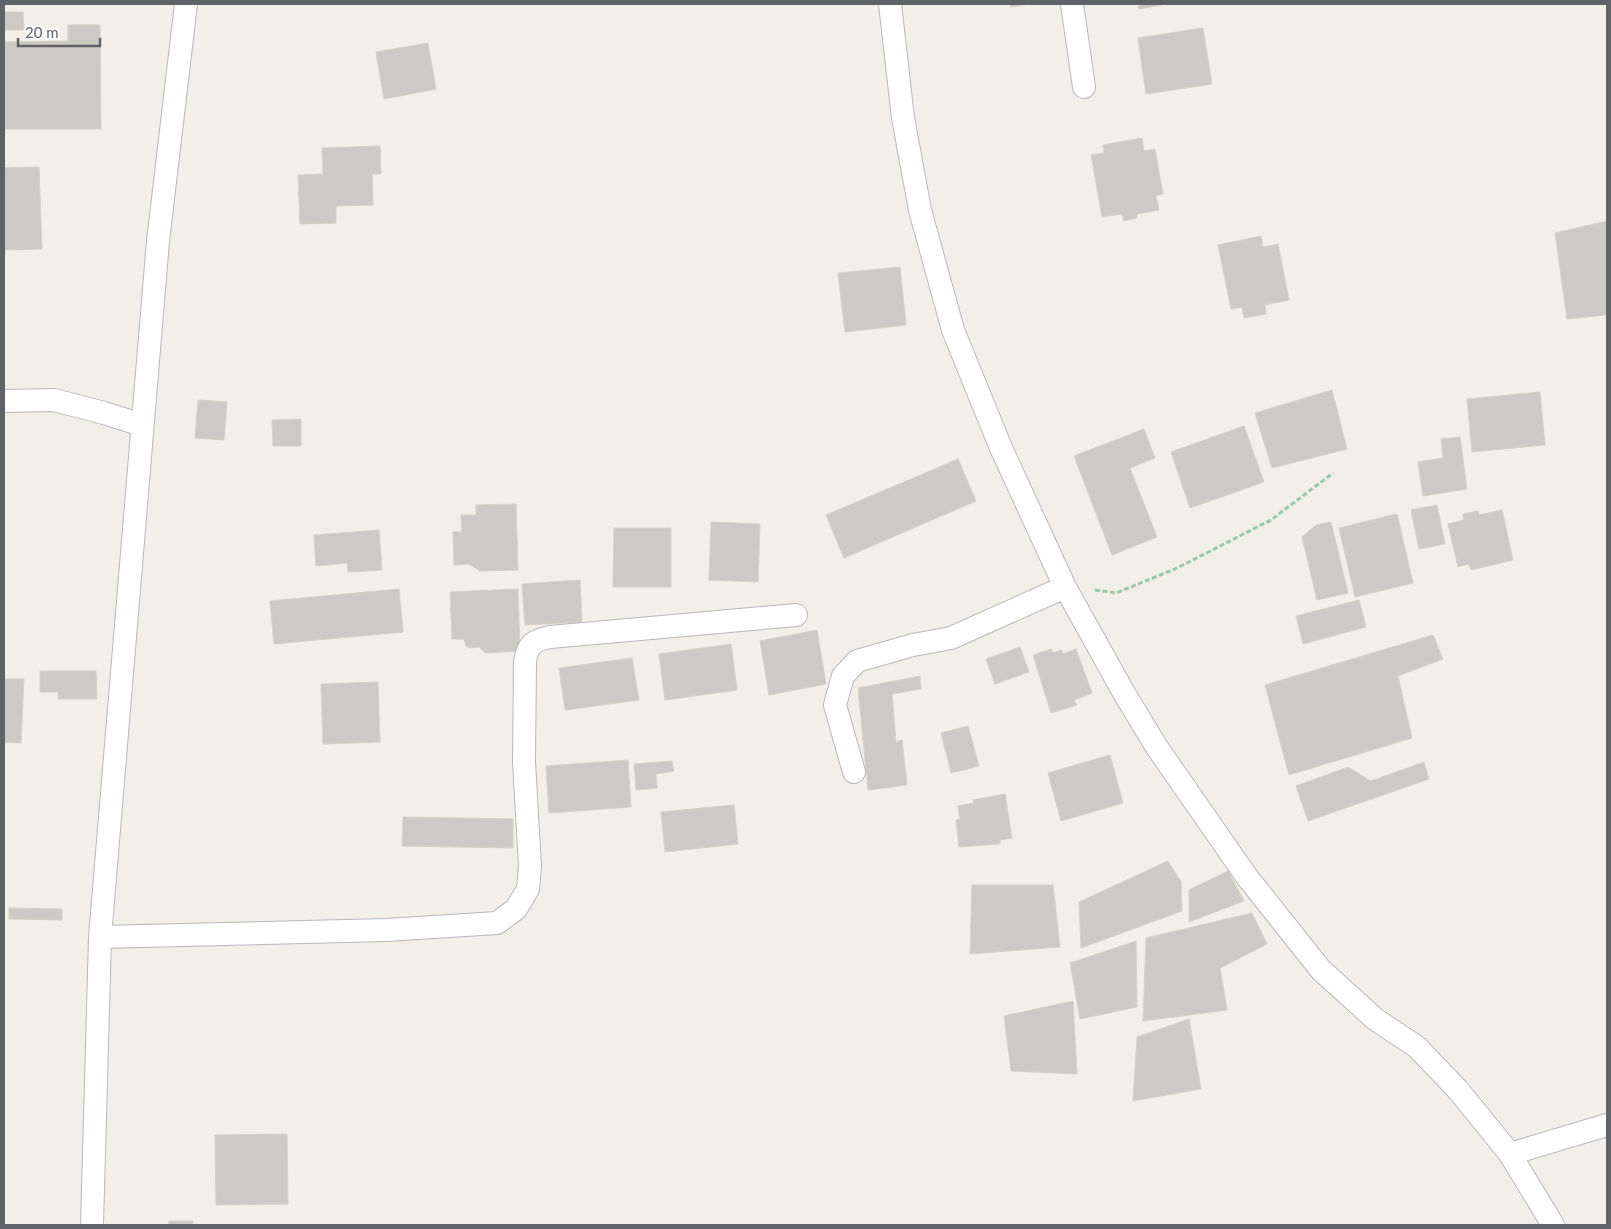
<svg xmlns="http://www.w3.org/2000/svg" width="1611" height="1229" font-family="Lato,sans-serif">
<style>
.building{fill:#cccac5;stroke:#d6d1c6}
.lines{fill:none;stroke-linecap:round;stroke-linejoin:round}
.street-casing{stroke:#b5b8bc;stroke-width:24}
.path{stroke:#9cc7a9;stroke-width:3;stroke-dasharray:5 2.5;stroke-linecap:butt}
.street{stroke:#fff;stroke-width:22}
</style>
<rect width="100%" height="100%" fill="#f1efe8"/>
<path class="building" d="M1010,4h20l-19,3z
M1138,4h29l-28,5z
M4,12h19l1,18h-20z
M68,25h32l1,104h-96v-87l63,-1z
M1203,28l9,56 -66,10 -8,-56z
M428,43l8,46 -52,10 -8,-47z
M1142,138l2,13 11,-2 8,45 -7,1 3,15 -22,4v4l-13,3 -2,-7 -20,3 -11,-62 13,-2 -1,-8z
M380,146l1,28h-9l1,31 -37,1v17l-36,1 -2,-49 25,-1 -1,-26z
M39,167l3,82 -38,1v-82z
M1607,221v94l-40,4 -12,-86z
M1261,236l2,11 15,-3 11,56 -24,5 1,9 -22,4 -2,-11 -11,2 -13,-64z
M900,267l6,58 -61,7 -7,-59z
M1332,390l15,59 -75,19 -17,-55z
M1540,392l5,53 -73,7 -5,-53z
M198,400l29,2 -3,38 -29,-2z
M301,419v27h-28l-1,-26z
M1244,426l20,56 -74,26 -19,-56z
M1144,429l11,29 -25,10 27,69 -45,18 -38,-99z
M1460,437l7,52 -44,7 -5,-34 25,-4 -2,-19z
M958,459l18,42 -132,57 -18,-43z
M516,504l2,66 -38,1 -11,-7 -15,1 -1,-33h9l-1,-17h15v-10z
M1437,505l8,39 -26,5 -8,-39z
M1502,510l11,50 -42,10 -2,-6 -11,3 -10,-43 16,-4 -1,-6 15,-3 1,4z
M1397,514l16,69 -58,14 -16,-69z
M711,522l49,2 -2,58 -49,-2z
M1331,522l17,71 -31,7 -15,-63 14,-12z
M614,528h57v59h-58z
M379,530l3,40 -34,2 -1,-9 -31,3 -2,-31z
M580,580l2,42 -57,3 -3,-41z
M399,589l4,43 -129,12 -4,-43z
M518,589l2,62 -35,2 -6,-6 -9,1 -4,-2 -2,-7h-12l-2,-47z
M1359,600l7,27 -63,17 -7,-28z
M817,630l9,54 -57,11 -9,-54z
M1433,635l10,24 -45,17 14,62 -123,37 -24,-90z
M731,644l6,46 -72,10 -6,-46z
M1020,647l9,25 -34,12 -9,-25z
M1051,649l2,4 8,-3 2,4 13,-5 16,44 -18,7 3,5 -26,8 -18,-58z
M632,658l7,42 -74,10 -6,-42z
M40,671h56l1,28h-39v-7h-18z
M920,676l1,13 -29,5 4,48 6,-2 5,45 -39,5 -10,-102z
M4,679h20l-3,64 -17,-1z
M378,682l2,60 -57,2 -2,-60z
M968,726l11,40 -28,7 -10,-40z
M1110,755l13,48 -62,18 -13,-48z
M628,760l3,47 -82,6 -3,-47z
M672,761l2,10 -18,3 1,14 -21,2 -2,-26z
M1424,762l5,17 -121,42 -12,-35 52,-19 23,14z
M1005,794l7,44 -12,2v4l-41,3 -3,-27 4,-1 -2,-13 16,-3 -1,-3z
M734,805l4,39 -73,8 -4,-40z
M403,817l110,2v29l-111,-2z
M1168,861l13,21 1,29 -101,37 -2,-46z
M1228,871l16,30 -55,21v-32z
M972,885h81l7,62 -90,7z
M9,908l53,1v11l-53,-1z
M1252,913l15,31 -47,24 7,42 -84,11 3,-83z
M1136,941l1,66 -57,12 -10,-56z
M1073,1001l4,73 -66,-3 -7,-55z
M1189,1019l12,70 -68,12 4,-64z
M287,1134l1,70 -72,1 -1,-70z
M169,1221h24v4h-24z"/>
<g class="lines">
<defs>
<path id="street" d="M890,4l13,114 17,92 33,120 48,118 64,139 59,106 32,53 91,131 74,93 54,49 42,28 41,43 52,64 43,71
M1072,4l12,83
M4,401l50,-1 50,13 38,12
M854,772l-19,-67 8,-29 14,-15 56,-16 38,-7 114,-51
M100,937l286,-7 111,-7 19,-14 12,-20 2,-23 -6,-104 1,-101c3,-17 9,-21 25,-24l246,-22
M1510,1154l97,-29
M92,1225l8,-288 58,-696 28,-237"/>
</defs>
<use href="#street" class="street-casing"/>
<path class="path" d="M1095,590l21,3 59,-24 96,-49 62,-47"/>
<use href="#street" class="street"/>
</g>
<rect width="1611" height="1229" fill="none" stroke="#5f6368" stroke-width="10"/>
<path d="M18 38v8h82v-8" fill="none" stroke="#5f6368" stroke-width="2.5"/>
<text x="25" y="38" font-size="15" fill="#5f6368" stroke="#ffffff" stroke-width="4" paint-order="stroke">20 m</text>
</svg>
